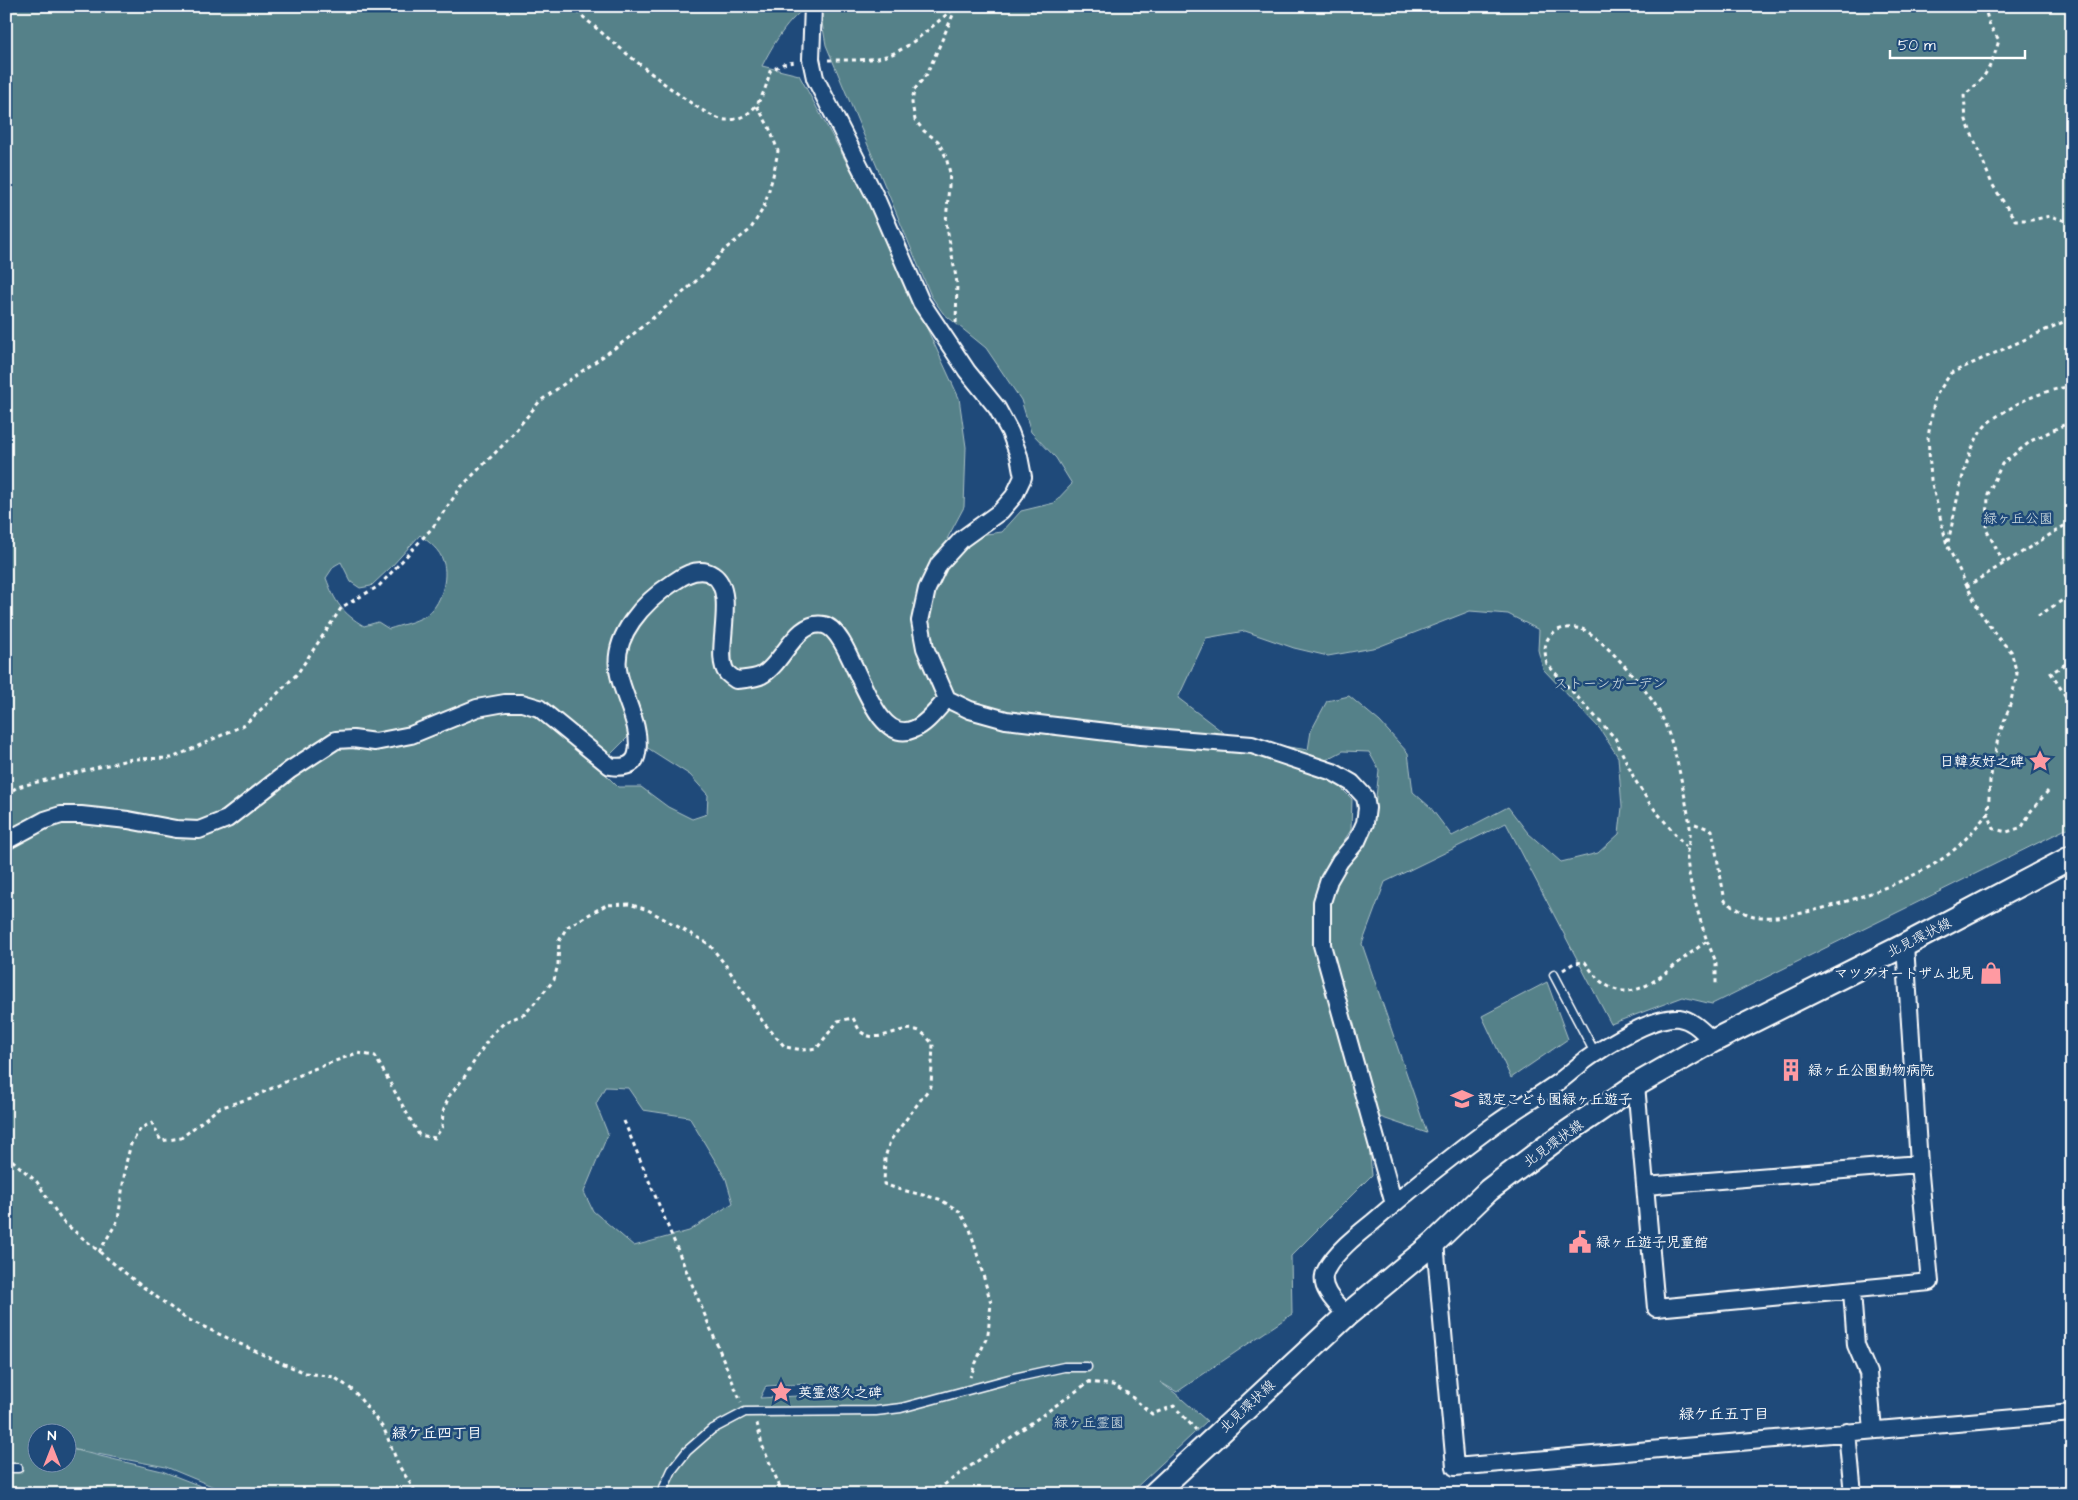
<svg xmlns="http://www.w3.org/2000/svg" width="2078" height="1500" font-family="'Architects Daughter','Klee One',sans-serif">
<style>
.green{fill:#558189;stroke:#aac0c4;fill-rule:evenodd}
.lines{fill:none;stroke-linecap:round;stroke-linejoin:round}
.lane-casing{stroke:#fff;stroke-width:11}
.street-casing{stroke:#fff;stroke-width:20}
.secondary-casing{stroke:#fff;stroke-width:26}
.path{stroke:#fff;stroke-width:3;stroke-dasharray:4 4;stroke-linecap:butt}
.lane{stroke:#1f4a7a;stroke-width:8}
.street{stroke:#1f4a7a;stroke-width:16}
.secondary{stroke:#1f4a7a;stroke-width:22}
.labels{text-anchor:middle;stroke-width:5;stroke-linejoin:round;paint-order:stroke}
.park-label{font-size:14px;fill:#d4e0e2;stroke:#1f4a7a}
.poi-label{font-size:14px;font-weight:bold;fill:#fff;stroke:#1f4a7a;text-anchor:start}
.street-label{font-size:14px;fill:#fff;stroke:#1f4a7a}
.neighbourhood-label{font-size:15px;font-weight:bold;fill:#fff;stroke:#1f4a7a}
</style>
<rect width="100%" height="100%" fill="#1f4a7a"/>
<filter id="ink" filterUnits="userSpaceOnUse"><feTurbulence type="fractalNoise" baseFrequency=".02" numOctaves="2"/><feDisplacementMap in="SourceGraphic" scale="10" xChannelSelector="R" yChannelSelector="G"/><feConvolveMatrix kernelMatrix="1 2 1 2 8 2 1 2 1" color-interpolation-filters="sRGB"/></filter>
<g filter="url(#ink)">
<path class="green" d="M6,6h803c-20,11 -37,40 -47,60l37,9 74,136 86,187 7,49 -2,60 -17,32 55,-7 19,-21 33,-8 18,-19 -16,-26 -25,-26 -10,-32 -35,-52 -43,-35 -12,-17 -105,-251 -7,-39h1253v820l-360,178 -29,-7 -72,27 -105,-201 -121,59 -23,62 65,189 -62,-21 7,63 -81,81 1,58 -115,78 -17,-10 15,11 32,28 -78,73h-898l-65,-27 -95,-18 91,22 59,23h-215zM420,535c9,7 20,15 23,26 6,16 -2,46 -18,55 -10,6 -24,9 -36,13l-11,-7 -14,4c-22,-13 -29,-24 -38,-48l8,-12 7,-4 10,20 9,6 11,-2 20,-19zM1470,611l38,3 31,16 -1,20 5,19 57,60 18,28 4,50 -3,27 -21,19 -37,9 -33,-29 -20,-26 -56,29 -22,-29 -17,-15 -5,-39 -28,-31 -31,-26 -22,5 -16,30 -3,19 -25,-4 -34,6 -71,-54 28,-60 39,-7 49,17 34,8 50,-9zM629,736l61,39 18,20 -1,19 -15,5 -24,-12 -27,-20h-23l-14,-14 6,-18zM1343,751l26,1 10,18 -5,46 -40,40 17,-26 1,-31 -20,-20 -8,-18zM605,1087l23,1 15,22 46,7 37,62 7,24 -44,28 -55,15 -41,-35 -9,-19 24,-58 -12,-30zM808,1384l8,11 -56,3 6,-12zM38,1432h30v30h-30z
M1547,982l21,57 -57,39 -29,-62z"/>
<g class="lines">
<defs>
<path id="lane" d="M1554,975l41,78
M6,1468h12
M661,1494l11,-24 15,-19 24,-21 34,-18 131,-1 25,-3 108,-29 55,-12h23"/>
<path id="street" d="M813,6l-2,53 4,19 61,120 45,104 46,69 30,37 13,24 9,24 4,21 -9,19 -13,15 -39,28 -23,25 -12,25 -7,32 5,27 22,51 23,11 36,10 135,16 111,9 81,27 19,11 13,14 2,11 -2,15 -8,18 -17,20 -11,19 -7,22v43l72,259
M6,841l39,-21 16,-5h20l47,5 48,9 23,1 28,-11 63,-49 46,-30 17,-1 22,3 36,-7 66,-27 28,-5h17l17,5 71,58c11,2 25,1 27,-13 5,-25 -13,-55 -18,-78 -9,-39 26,-74 55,-93 11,-8 26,-16 39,-7 26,17 -1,81 14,98 2,2 6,5 9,7 8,-1 19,-1 26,-5 21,-11 34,-56 62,-50 30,6 45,124 90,104 13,-5 24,-21 33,-30
M1636,1085l20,223 274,-26 -11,-118 -14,-219
M1645,1186l274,-22
M1435,1242l20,225 617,-54
M1852,1291l4,54 12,28 5,57
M1347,1315c-11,-11 -30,-28 -21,-45 9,-18 32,-36 47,-48 39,-34 80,-67 121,-97 21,-15 43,-28 63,-42 14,-10 25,-22 39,-30 20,-13 59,-37 83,-35 14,2 24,14 34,23
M1847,1432l6,62"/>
<path id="secondary" d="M1154,1494l193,-179 88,-73 54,-52 61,-46 86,-59 77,-44 192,-96 167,-88"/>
</defs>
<use href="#lane" class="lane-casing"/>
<use href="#street" class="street-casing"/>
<use href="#secondary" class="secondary-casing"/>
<path class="path" d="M570,6c26,21 130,114 156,114 29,0 39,-26 44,-49l13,-7 12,-2
M1984,6l6,20 9,14c-7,25 -13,39 -35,55l2,25 26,64 23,36h17l18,-4 22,7
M956,8l-29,66 -13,16 -2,13 3,17 9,11 14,10 8,16 4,16 -4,49 11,61 -1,41
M828,60c19,0 40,1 58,-4 23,-6 51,-35 70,-49
M1948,542c8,-32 16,-96 40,-119 8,-7 20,-13 29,-19 17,-9 36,-15 55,-18
M2004,563l-17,-32 1,-37 14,-30 29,-23 41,-20
M1966,587l106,-66
M2038,616l34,-22
M2072,660l-21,13 17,27 4,-2
M2048,791l-17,20 -9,16 -15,5 -13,-3 -6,-16 2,-32 8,-43 12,-33 7,-31 -6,-23 -12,-12 -19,-27 -33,-67 -16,-65 -3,-43 7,-40 16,-24 121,-55
M6,795l11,-8 115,-28 40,-1 72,-33 24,-22 29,-29 45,-67 37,-21 54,-59 28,-40 44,-44 35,-42 86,-61 52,-43 27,-24 20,-24 25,-19 14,-23 9,-31 5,-25 -9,-24 -12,-21
M1695,824l17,6 13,71c13,8 22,16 38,16 42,3 144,-33 179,-58 18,-12 32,-29 46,-46
M1707,941l9,21v22
M1563,970l11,-7 11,-1c6,8 12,18 21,23 28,18 55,-9 76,-25 8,-7 17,-13 25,-19 -9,-27 -17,-54 -20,-82 -1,-8 2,-14 3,-22 1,-11 -2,-23 -4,-34 -6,-30 -12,-60 -25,-88 -9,-20 -59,-79 -79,-86 -8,-2 -19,-2 -26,2 -13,8 -12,19 -9,33l68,74 20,42 15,24 36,43
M624,1121l117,281
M6,1155l31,27 25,39 73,60 50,37 87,41 34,14 28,4 20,14 30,38 15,37 18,28
M99,1252l19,-32 8,-57 5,-19 10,-16 11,-5 9,18 20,-3 38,-30 32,-10 60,-28 46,-17 18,3 44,79 16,3 7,-11 1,-15 6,-16 14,-17 28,-44 14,-13 20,-8 29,-34 4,-16 1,-23 8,-14 39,-22 23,-1 19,6 61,34 18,23 36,55 22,25 18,3 14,-2 21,-27 15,-3c2,3 5,11 8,14 18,14 39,-9 58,-1 5,2 10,9 14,13l-2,42 -41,55 -5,17 -1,26 14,5 41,10 20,12 11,18 21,74 -3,31 -18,43
M1089,1380v2l24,3 14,8 25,21 22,-8 22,24
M757,1423l5,22 21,49
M931,1494l158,-112"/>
<use href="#lane" class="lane"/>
<use href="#street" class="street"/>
<use href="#secondary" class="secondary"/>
</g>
</g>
<defs>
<symbol id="sight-bare" viewBox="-9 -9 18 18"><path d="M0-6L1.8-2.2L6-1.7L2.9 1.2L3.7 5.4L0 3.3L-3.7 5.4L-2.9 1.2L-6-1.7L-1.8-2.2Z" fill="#ff9aa2" stroke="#1f4a7a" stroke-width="2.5" paint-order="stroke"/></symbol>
<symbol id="shop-bare" viewBox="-9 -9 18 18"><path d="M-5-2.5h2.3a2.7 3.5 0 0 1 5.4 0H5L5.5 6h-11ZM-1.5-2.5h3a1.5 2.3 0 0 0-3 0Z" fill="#ff9aa2" stroke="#1f4a7a" stroke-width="2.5" paint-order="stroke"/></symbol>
<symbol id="building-bare" viewBox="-9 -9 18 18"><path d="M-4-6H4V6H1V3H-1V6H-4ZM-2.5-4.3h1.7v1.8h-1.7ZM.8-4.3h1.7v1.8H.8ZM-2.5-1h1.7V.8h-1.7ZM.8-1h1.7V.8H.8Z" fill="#ff9aa2" stroke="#1f4a7a" stroke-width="2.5" paint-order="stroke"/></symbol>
<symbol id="school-bare" viewBox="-9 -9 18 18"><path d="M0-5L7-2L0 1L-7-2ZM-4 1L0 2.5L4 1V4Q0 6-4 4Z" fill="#ff9aa2" stroke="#1f4a7a" stroke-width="2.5" paint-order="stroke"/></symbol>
<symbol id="civic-bare" viewBox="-9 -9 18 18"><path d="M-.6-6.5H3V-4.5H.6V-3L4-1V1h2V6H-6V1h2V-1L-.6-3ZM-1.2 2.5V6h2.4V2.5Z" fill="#ff9aa2" stroke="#1f4a7a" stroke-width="2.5" paint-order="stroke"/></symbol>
</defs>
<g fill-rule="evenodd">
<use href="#sight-bare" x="2024" y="745" width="32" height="32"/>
<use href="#shop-bare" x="1975" y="957" width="32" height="32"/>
<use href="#building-bare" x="1775" y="1054" width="32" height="32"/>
<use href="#school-bare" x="1446" y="1083" width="32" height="32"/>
<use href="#civic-bare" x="1564" y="1226" width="32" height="32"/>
<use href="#sight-bare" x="765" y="1376" width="32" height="32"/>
</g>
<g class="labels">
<g class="park-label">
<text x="2018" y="523">緑ヶ丘公園</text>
<text x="1610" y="688">ストーンガーデン</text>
<text x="1089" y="1427">緑ヶ丘霊園</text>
</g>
<g class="poi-label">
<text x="2024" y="766" text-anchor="end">日韓友好之碑</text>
<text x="1974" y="978" text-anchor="end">マツダオートザム北見</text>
<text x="1808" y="1075">緑ヶ丘公園動物病院</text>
<text x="1478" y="1104">認定こども園緑ヶ丘遊子</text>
<text x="1596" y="1247">緑ヶ丘遊子児童館</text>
<text x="798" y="1397">英霊悠久之碑</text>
</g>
<g class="street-label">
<text transform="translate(1919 937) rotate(-27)" y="5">北見環状線</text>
<text transform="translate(1553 1143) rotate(-36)" y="5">北見環状線</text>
<text transform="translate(1247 1406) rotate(-43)" y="5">北見環状線</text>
</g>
<g class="neighbourhood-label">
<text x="1724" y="1419">緑ケ丘五丁目</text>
<text x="437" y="1438">緑ケ丘四丁目</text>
</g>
</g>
<rect width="2078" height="1500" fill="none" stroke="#1f4a7a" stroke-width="25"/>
<rect x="12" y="12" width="2053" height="1475" fill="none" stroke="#fff" stroke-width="2" filter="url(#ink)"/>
<g transform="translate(52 1448)"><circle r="24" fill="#1f4a7a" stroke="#7992af"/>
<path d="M0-4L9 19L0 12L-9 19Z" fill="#ff9aa2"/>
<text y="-8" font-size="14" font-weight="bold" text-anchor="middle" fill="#ffffff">N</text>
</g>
<path d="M1890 50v8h135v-8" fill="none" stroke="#ffffff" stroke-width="2.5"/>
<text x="1898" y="50" font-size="15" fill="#ffffff" stroke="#1f4a7a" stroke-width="4" paint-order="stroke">50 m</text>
</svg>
